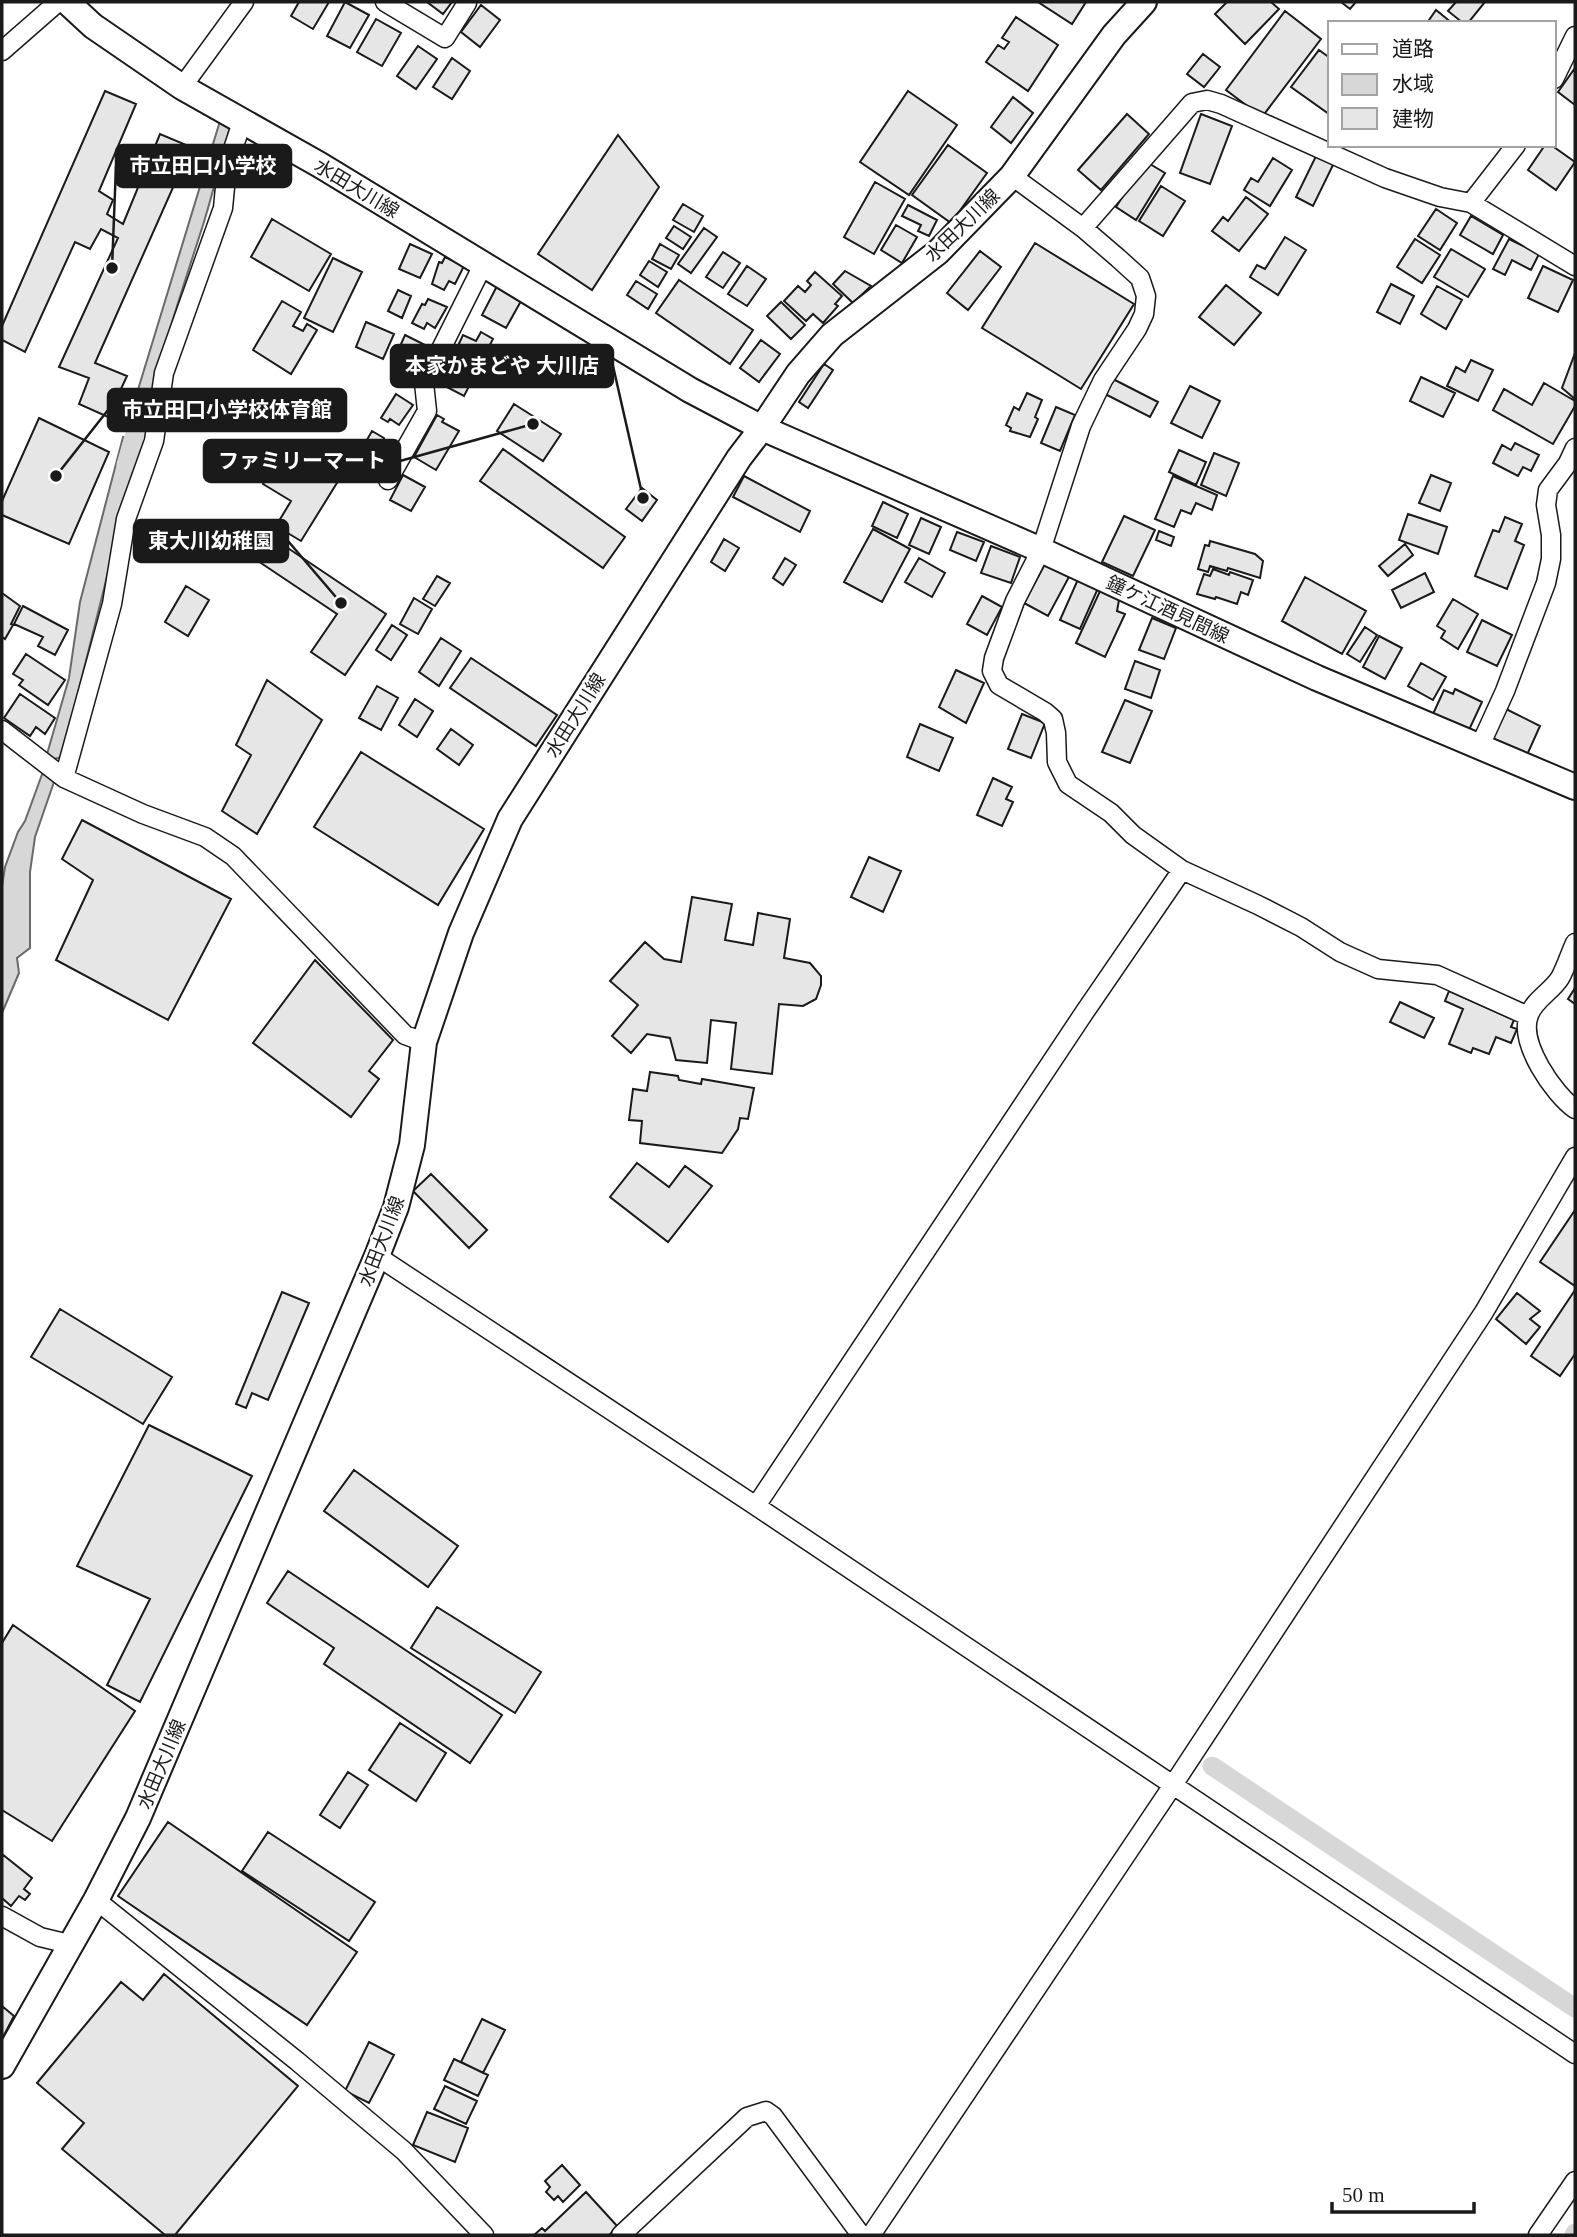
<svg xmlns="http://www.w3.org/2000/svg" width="1577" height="2237" font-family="'Times New Roman','Noto Sans JP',serif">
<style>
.water{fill:#d7d7d7;stroke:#6a6a6a;stroke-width:2}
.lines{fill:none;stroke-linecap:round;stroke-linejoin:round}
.canal{stroke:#d7d7d7;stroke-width:19}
.building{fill:#e6e6e6;stroke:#1a1a1a;stroke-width:2}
.minor-casing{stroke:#1a1a1a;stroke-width:21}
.secondary-casing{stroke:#1a1a1a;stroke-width:28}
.minor{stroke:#fff;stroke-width:18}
.secondary{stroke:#fff;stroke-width:24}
.labels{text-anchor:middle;stroke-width:5;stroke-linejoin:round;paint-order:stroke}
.street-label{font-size:19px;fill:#1a1a1a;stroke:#fff}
.leader{fill:none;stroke:#1a1a1a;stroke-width:2.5}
.callout-dot{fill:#1a1a1a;stroke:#fff;stroke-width:2.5}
.callout{fill:#1a1a1a;stroke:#1a1a1a;stroke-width:2.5}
.callout-label{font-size:21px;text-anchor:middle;font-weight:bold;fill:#fff}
</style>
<rect width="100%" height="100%" fill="#fff"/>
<path class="water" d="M220,121l10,6c-9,33 -17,66 -27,98 -22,69 -46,137 -58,208l-19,-4z
M123,437l17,7 -78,313 -8,2 -7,-5 22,-76 11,-76z
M44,769l11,10 -20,58 -5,35v76l-13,10 2,15 -17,40v-127l3,-19 13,-35 7,-11z"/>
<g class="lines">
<path class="canal" d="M126,465l17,-58
M1212,1766l363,242
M1574,2235l1,-2"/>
</g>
<path class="building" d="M299,2h30l-16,27 -22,-13z
M345,2l24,13 -19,33 -23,-12z
M427,2h25l-9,12z
M1038,2h48l-14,22z
M1227,2h44l8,7 -34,35 -30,-30z
M1341,2h15l-6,7z
M1456,2h29l-17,21h-5l-15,-12z
M481,5l19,15 -20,27 -19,-15z
M1436,10l16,13h-25z
M1285,11l36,28 -59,78 -36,-27z
M1016,17l42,28 -30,46 -42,-29 12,-17 6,4 5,-7 -7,-4z
M376,19l25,14 -19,33 -25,-14z
M418,46l19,13 -21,30 -19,-13z
M1319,50l11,8 -1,56 -38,-27z
M1203,54l17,13 -16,20 -17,-13z
M452,58l18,13 -18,28 -19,-12z
M1575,68v37l-17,-13z
M105,91l31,13 -37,87 14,9 -6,14 16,10 37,-90 31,13 -96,216 32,13 -19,41 -29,-13 10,-26 -30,-11 59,-129 -17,-9 -11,20 -15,-7 -50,110 -23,-12v-14z
M908,91l49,34 -48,70 -49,-33z
M1013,97l20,16 -22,30 -20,-16z
M1127,114l22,20 -48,56 -23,-20z
M1201,114l31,12 -22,58 -30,-11z
M618,135l41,52 -67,103 -54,-36z
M948,145l39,28 -36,50 -39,-28z
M1545,145h6l24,17 -19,28 -28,-20z
M1317,154l17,9 -21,43 -17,-9z
M1273,158l19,12 -22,36 -26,-16 7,-12 7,4z
M1145,161l20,12 -29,47 -20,-13z
M875,182l30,17 -31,55 -30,-17z
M1161,186l24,15 -22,35 -24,-15z
M1246,197l22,17 -29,37 -27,-20 11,-14 5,4z
M683,204l20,12 -9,16 -21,-12z
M908,205l29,15 -8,16 -11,-5 3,-6 -19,-9z
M1436,209l21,14 -17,27 -22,-14z
M1471,216l32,19 -10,19 -33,-19z
M272,219l59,35 -22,37 -58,-34z
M896,225l21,12 -15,26 -21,-13z
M674,226l17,11 -8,12 -17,-11z
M704,228l13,9 -26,36 -13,-9z
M1285,237l21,13 -28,45 -28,-18 7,-12 8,4z
M1415,239l25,16 -18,28 -25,-16z
M1509,239l30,15 -8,16 -19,-10 -7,15 -12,-6z
M1035,243l99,61 -53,85 -99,-61z
M410,244l22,10 -12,24 -21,-9z
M660,244l19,11 -8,14 -19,-10z
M1451,249l34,20 -17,28 -34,-20z
M980,251l21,16 -33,43 -21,-17z
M723,252l17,11 -17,25 -17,-11z
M445,257l19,9 -9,18 -6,-3 -5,9 -12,-6 7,-22 3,1z
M333,258l29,14 -29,60 -29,-14z
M649,261l18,11 -9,15 -18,-12z
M747,266l19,13 -19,27 -19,-12z
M1543,266l30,14 -15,32 -30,-14z
M845,271l26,15 -18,17 -20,-19z
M815,272l27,24 -7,8 3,2 -15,17 -10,-9 -7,7 -22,-20 14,-15 7,6 6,-7 -4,-4z
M679,280l74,50 -23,34 -74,-51z
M636,281l21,13 -9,15 -21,-14z
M1391,284l23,12 -14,28 -23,-12z
M1226,285l35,28 -27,32 -35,-28z
M497,286l24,15 -15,27 -24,-13z
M1437,286l25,14 -16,29 -25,-15z
M398,290l13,6 -9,22 -14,-7z
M428,299l19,8 -12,21 -8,-5 -3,6 -12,-6 10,-19 3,1z
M282,301l19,11 -8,14 10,5 4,-7 10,6 -26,44 -38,-24z
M781,302l24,23 -14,14 -24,-23z
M366,322l28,12 -11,25 -27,-12z
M481,332l12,7 -12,23 -25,-12 7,-15 13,6z
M405,335l22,11 -8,16 -3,-2 -3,5 -8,-4 -3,6 -9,-5z
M761,340l19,14 -21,28 -19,-14z
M454,353l25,14 -15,29 -25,-13z
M1575,353v46l-13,-11z
M1471,360l22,10 -15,31 -31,-15 9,-19 9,5z
M824,364l9,6 -25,38 -9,-6z
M1421,377l34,16 -12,24 -33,-16z
M1113,379l45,23 -8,15 -45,-23z
M1544,383l31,18v5l-22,38 -60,-34 11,-21 28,16z
M1190,386l30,15 -18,37 -31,-15z
M1027,393l15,7 -7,17 3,2 -8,18 -20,-6 1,-3 -5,-3 8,-18 5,3z
M396,394l17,11 -14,20 -9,-6 -2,3 -7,-4z
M514,404l47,30 -18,27 -46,-30z
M1056,407l19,8 -15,36 -19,-8z
M437,415l7,4 -2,3 17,9 -23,39 -22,-13z
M39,418l70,34 -40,92 -67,-29v-14z
M372,431l12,7 -4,6 7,4 -11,23 -20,-12z
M1515,443l24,12 -8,16 -8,-4 -5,9 -25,-13 9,-18 9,5z
M288,445l52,33 -39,63 -25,-15 15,-25 -28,-17z
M503,449l122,88 -22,31 -123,-87z
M1179,450l27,12 -10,23 -27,-13z
M1214,453l25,10 -13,33 -25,-11z
M403,475l22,12 -14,24 -21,-11z
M1431,475l20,8 -11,28 -21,-8z
M744,476l66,35 -10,21 -67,-35z
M1173,476l44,19 -5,15 -16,-7 -5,11 -10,-4 -7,17 -19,-8z
M642,488l15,12 -15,21 -16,-12z
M883,502l25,12 -11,24 -25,-12z
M1408,514l39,13 -9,27 -39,-14z
M1124,516l31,14 -22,46 -31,-14z
M1505,517l17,7 -7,17 9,4 -17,44 -32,-13 18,-46 6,2z
M921,518l20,9 -12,27 -20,-9z
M873,529l37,20 -28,53 -38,-20z
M261,530l125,84 -41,61 -34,-23 26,-38 -91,-61z
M1159,531l15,6 -3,9 -15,-6z
M957,532l27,10 -8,19 -26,-11z
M724,539l15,9 -14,23 -14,-9z
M1210,541l45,13 8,7 -3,17 -32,-10 -1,3 -17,-5 -2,6 -10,-3 7,-24 4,1z
M1405,544l8,11 -25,21 -9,-10z
M991,546l29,11 -9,26 -30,-10z
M785,558l11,7 -13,20 -10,-7z
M919,558l26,15 -13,24 -27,-15z
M1045,564l24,13 -21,39 -24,-13z
M1213,569l16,6 1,-3 23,8 -5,15 -7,-3 -4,12 -21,-7 -1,2 -18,-5 7,-20 6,2z
M1425,573l9,19 -33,16 -9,-18z
M437,576l13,7 -15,23 -12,-7z
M1079,577l20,9 -19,43 -20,-9z
M1305,577l61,34 -24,43 -60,-33z
M186,586l23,14 -21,36 -23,-14z
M1100,591l19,9 -2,11 8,3 -20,43 -29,-14z
M2,593l18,13 -9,18 2,1 -8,14 -3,-2z
M982,596l20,11 -15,28 -20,-11z
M414,598l18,11 -14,25 -18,-10z
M1453,599l25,15 -20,35 -17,-11 4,-7 -8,-5z
M23,606l45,24 -13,25 -17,-9 5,-9 -29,-13z
M1152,618l24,10 -12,31 -25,-9z
M1482,620l30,15 -15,31 -30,-14z
M392,625l15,10 -16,25 -15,-10z
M1365,627l12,8 -17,27 -13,-8z
M1379,636l23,12 -17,31 -22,-12z
M441,638l20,13 -22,35 -20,-14z
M26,654l39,26 -17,25 -29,-20 4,-5 -10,-6z
M471,658l86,57 -21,31 -86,-58z
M1135,661l25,9 -9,28 -26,-9z
M1421,663l25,14 -13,23 -25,-14z
M956,670l28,13 -18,40 -27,-16z
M267,680l55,40 -65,114 -35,-23 29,-56 -15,-10z
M377,686l21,12 -17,32 -22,-12z
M1455,689l27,13 -13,28 -36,-16 11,-24 9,4z
M20,694l35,24 -10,16 -9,-7 -6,9 -26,-18z
M415,699l18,12 -16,26 -18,-12z
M1125,700l27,11 -22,52 -28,-11z
M1506,709l34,17 -13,29 -35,-16z
M1022,714l23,9 -14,35 -23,-9z
M920,724l33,14 -14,33 -32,-14z
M451,729l22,16 -14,20 -22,-16z
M361,752l123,77 -46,76 -124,-78z
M993,778l19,9 -6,12 7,3 -11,24 -25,-11z
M82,820l149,79 -63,121 -112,-60 37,-80 -31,-21z
M869,857l32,14 -18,41 -32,-15z
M692,897l40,7 -7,36 28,5 5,-32 32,6 -6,39 26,5 11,13v9l-5,14 -13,7 -24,-2 -7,70 -41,-5 5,-46 -25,-3 -4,43 -31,-3 -6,-22 -23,-4 -16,19 -19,-17 26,-31 -28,-24 35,-39 19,17 17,3z
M315,960l78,80 -24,31 10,8 -28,38 -98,-74z
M1575,988v16l-7,-5z
M1449,991l65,29 -3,7 6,2 -6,14 -15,-6 -7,17 -16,-6 -2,5 -22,-9 14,-35 -18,-8z
M1400,1002l34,16 -10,20 -34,-16z
M650,1072l28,4 1,4 22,4 1,-5 52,9 -6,31 -8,-1 -2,11 -16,24 -82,-10 2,-22 -13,-1 4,-31 14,2z
M637,1163l32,24 16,-21 27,20 -44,56 -58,-45z
M431,1174l56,56 -18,18 -56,-57z
M1575,1210v76l-35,-24z
M1575,1290v64l-15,22 -29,-20z
M282,1292l27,11 -41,97 -16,-7 -6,15 -10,-4z
M1517,1293l23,18 -10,8 10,8 -14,17 -30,-25z
M60,1309l112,68 -29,47 -112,-67z
M149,1425l103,51 -112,226 -33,-17 43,-86 -73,-33z
M354,1470l104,76 -30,41 -104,-76z
M288,1571l214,144 -32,48 -146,-99 10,-16 -67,-45z
M437,1607l104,65 -26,41 -104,-65z
M13,1625l122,86 -83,130 -50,-31v-167z
M400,1723l46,30 -30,48 -47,-31z
M348,1772l20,13 -28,43 -20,-13z
M168,1822l189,130 -50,73 -189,-129z
M268,1832l107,70 -26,39 -107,-70z
M2,1854l30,24 -8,11 6,5 -5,6 -6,-4 -8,10 -9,-8z
M164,1974l134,112 -123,149h-10l-103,-86 22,-26 -47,-40 84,-101 22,18z
M2,2006l12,10 -12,23z
M482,2019l23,11 -22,43 -22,-11z
M369,2042l25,13 -25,48 -24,-12z
M454,2059l34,16 -10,21 -34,-16z
M445,2086l32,15 -11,23 -32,-15z
M427,2112l41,16 -13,34 -42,-17z
M562,2165l18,20 -17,17 -5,-6 -4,4 -8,-8 4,-5 -5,-6z
M586,2192l32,35 -9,8h-75l8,-7 3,3z"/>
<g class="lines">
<defs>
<path id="minor" d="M385,2l60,36 22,-35
M2,51l56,-49
M1554,79l21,-43
M182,87l62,-85
M1012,176l71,52 35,30 22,20 6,18 -2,18 -7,15 -34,51 -22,46 -40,124 -26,51 -21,57 -2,13 7,14 46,27 8,7 3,14 1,29 11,22 43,29 22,22 49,35 76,35 43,22 39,25 38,17 59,6 91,41
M1471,203l45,-58
M1083,228l109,-125 15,-3 14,4 164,74 55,19 31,6 104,63
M388,480l39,-69 -3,-28 59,-118
M2,730l62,48 79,36 62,23 28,19 172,179 19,7
M1479,748l26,-57 41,-108 5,-24v-24l-5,-30 2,-15 20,-27 7,-15
M64,778l48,-174 14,-85 28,-78 10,-68 59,-165 4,-41 15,-45
M1575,943c-5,11 -9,24 -15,35 -8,13 -26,22 -31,37 -11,28 25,79 46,94
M377,1256l379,250 819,548
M756,1506l328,-493 98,-143
M96,1900l201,161 107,90 80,84
M2,1916l38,21 29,7
M621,2235l126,-118 19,-6 7,5 88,119
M871,2235l302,-450 311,-473 91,-155
M1538,2235l37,-54"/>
<path id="secondary" d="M67,2l26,24 89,61 138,78 370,225 72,38 279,122 276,128 258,109
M2,2066l94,-166 42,-82 239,-562 19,-49 16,-62 12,-103 37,-109 49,-114 229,-361 23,-30 36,-54 34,-39 106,-83 74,-76 102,-141 30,-33"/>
</defs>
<use href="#minor" class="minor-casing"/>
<use href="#secondary" class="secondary-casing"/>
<use href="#minor" class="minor"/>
<use href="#secondary" class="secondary"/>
</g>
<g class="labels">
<g class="street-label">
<text transform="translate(357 188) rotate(31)" y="7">水田大川線</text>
<text transform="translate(962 225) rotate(-44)" y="7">水田大川線</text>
<text transform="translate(1168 609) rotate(25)" y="7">鐘ケ江酒見間線</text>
<text transform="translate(575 715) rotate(-58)" y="7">水田大川線</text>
<text transform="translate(381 1241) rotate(-69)" y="7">水田大川線</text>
<text transform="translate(161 1764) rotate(-67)" y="7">水田大川線</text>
</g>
</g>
<path class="leader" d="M112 268L116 166M643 498L613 366M56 476L108 410M533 424L400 461M341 603L288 541"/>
<g class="callout-dot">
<circle cx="112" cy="268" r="7"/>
<circle cx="643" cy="498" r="7"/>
<circle cx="56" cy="476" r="7"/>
<circle cx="533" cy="424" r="7"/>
<circle cx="341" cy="603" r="7"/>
</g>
<g class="callout">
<rect x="116" y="145" width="175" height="42" rx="7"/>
<rect x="391" y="345" width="222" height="42" rx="7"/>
<rect x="108" y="389" width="238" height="42" rx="7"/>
<rect x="204" y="440" width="196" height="42" rx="7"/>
<rect x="134" y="520" width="154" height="42" rx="7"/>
</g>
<g class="callout-label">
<text x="203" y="173">市立田口小学校</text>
<text x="502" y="373">本家かまどや 大川店</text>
<text x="227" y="417">市立田口小学校体育館</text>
<text x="302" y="468">ファミリーマート</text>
<text x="211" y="548">東大川幼稚園</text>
</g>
<rect width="1577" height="2237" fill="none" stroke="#1a1a1a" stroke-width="7"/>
<rect x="1328" y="21" width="228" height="126" fill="#ffffff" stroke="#a3a3a3" stroke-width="2"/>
<rect x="1342" y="44" width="35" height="10" fill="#ffffff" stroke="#a3a3a3" stroke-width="2"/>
<text x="1392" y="56" font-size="21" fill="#1a1a1a">道路</text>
<rect x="1342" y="74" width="35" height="21" fill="#d7d7d7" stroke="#a3a3a3" stroke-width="2"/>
<text x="1392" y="91" font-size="21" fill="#1a1a1a">水域</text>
<rect x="1342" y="108" width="35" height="21" fill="#e6e6e6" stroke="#a3a3a3" stroke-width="2"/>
<text x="1392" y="126" font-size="21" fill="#1a1a1a">建物</text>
<path d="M1332 2202v10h142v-10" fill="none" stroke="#1a1a1a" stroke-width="3.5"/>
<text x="1342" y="2202" font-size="21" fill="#1a1a1a" stroke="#ffffff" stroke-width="5" paint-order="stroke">50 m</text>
</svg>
